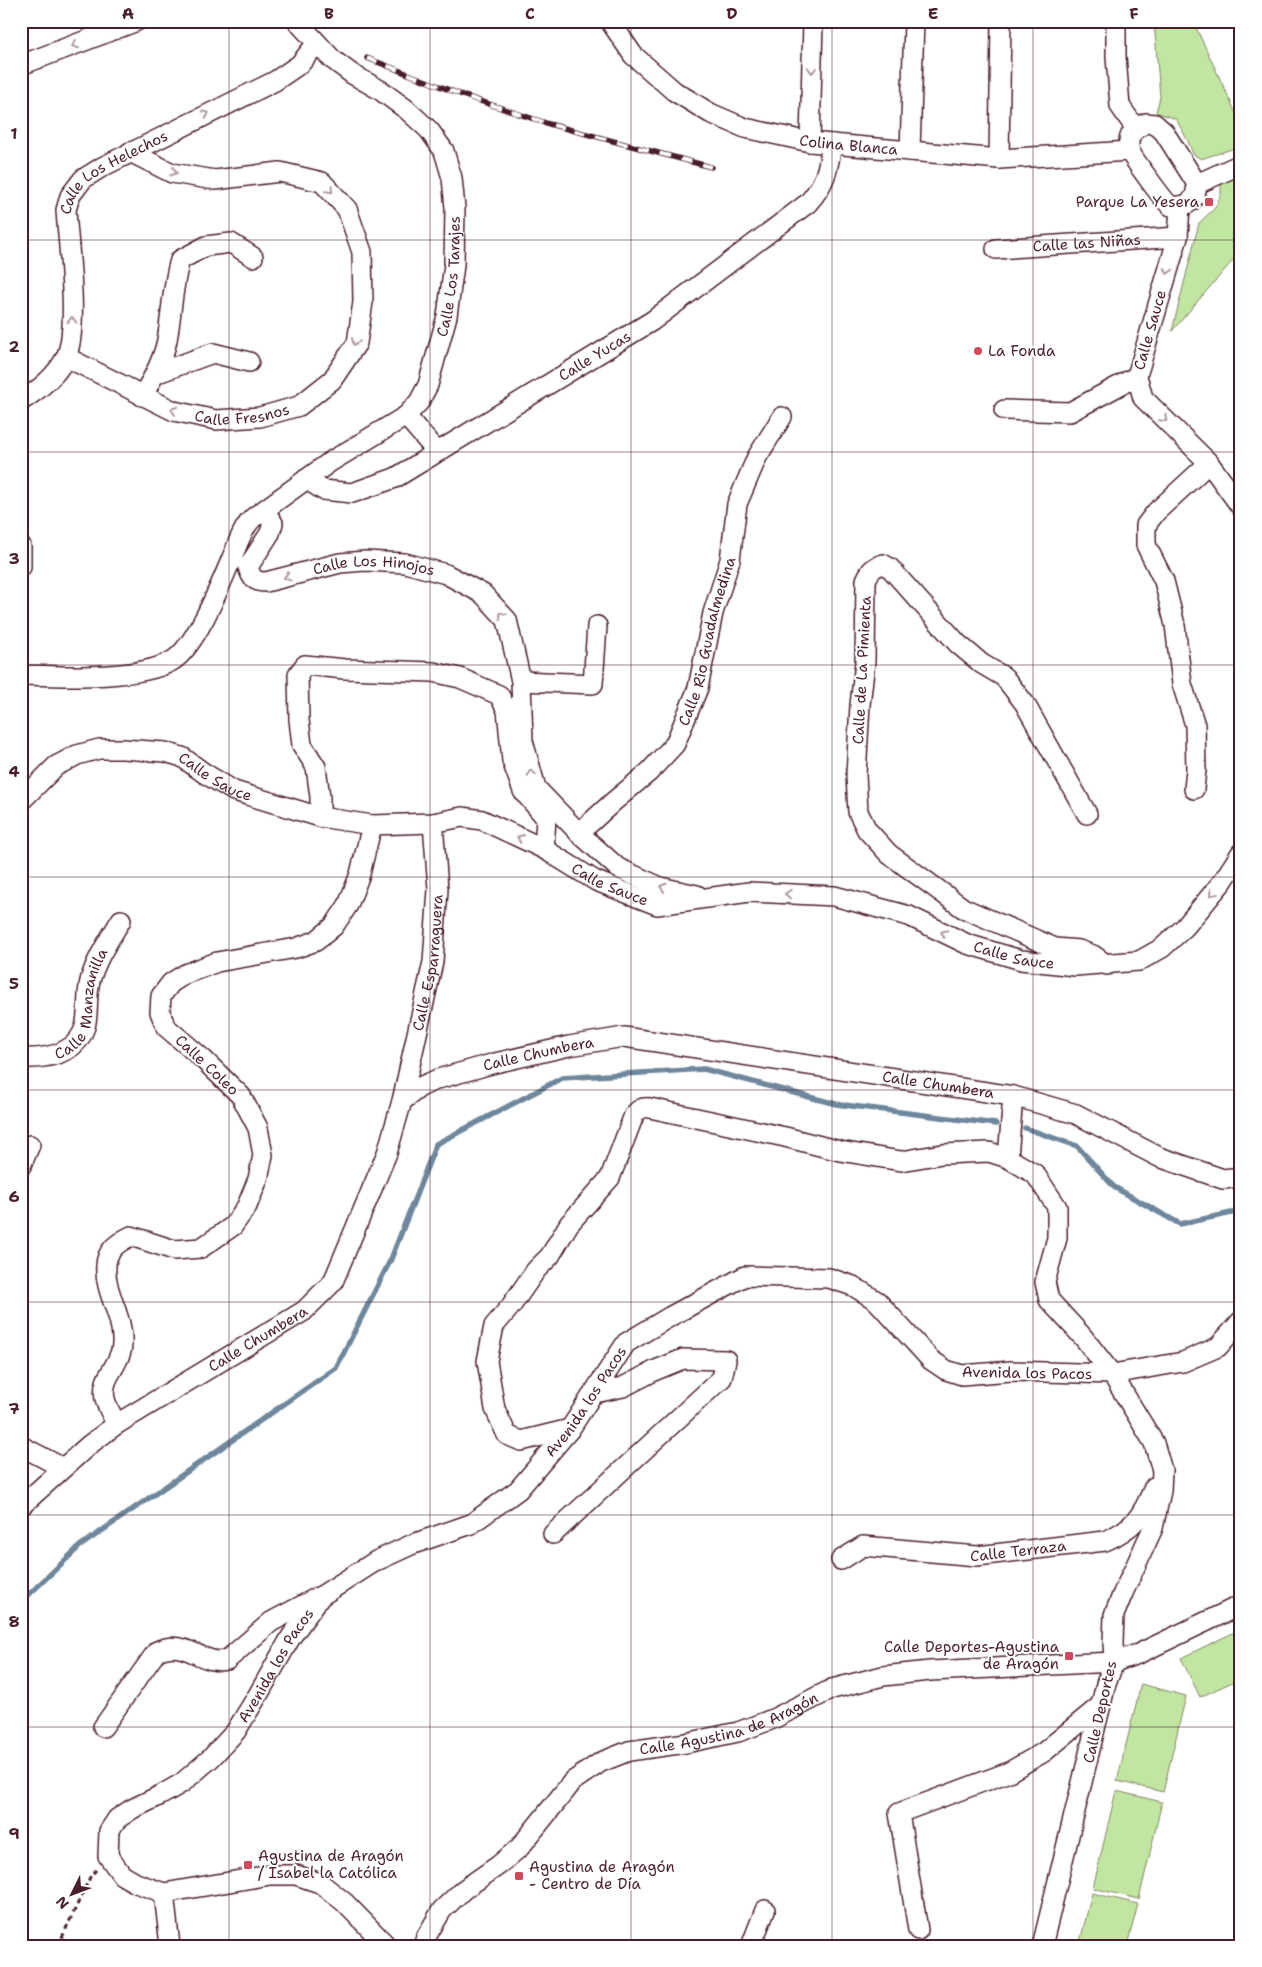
<svg xmlns="http://www.w3.org/2000/svg" width="1262" height="1967" font-family="'Shantell Sans',sans-serif">
<style>
.green{fill:#c1e6a1;stroke:#868266}
.lines{fill:none;stroke-linecap:round;stroke-linejoin:round}
.stream{stroke:#6e879c;stroke-width:5.5}
.minor-casing{stroke:#4a1f2b;stroke-width:22}
.path{stroke:#4a1f2b;stroke-width:3;stroke-dasharray:5 4;stroke-linecap:butt}
.minor{stroke:#fff;stroke-width:19}
.rail-casing{stroke:#4a1f2b;stroke-width:5.5}
.rail{stroke:#fff;stroke-width:4;stroke-dasharray:11;stroke-linecap:butt}
.oneway{stroke:#ae9aa0}
.grid{fill:none;stroke:#4a1f2b;stroke-width:1;stroke-opacity:0.55}
.poi-dot{fill:#d1495b;stroke:#fff;stroke-width:2}
.labels{text-anchor:middle;stroke-width:4;stroke-linejoin:round;paint-order:stroke}
.street-label{font-size:15px;fill:#4a1f2b;stroke:#fff}
.poi-label{font-size:15px;fill:#4a1f2b;stroke:#fff;text-anchor:start}
.neatline{fill:none;stroke:#4a1f2b;stroke-width:2}
.grid-label{font-size:16px;text-anchor:middle;font-weight:bold;fill:#4a1f2b}
</style>
<rect width="100%" height="100%" fill="#fff"/>
<filter id="ink" filterUnits="userSpaceOnUse"><feTurbulence type="fractalNoise" baseFrequency=".02" numOctaves="2"/><feDisplacementMap in="SourceGraphic" scale="10" xChannelSelector="R" yChannelSelector="G"/><feConvolveMatrix kernelMatrix="1 2 1 2 8 2 1 2 1" color-interpolation-filters="sRGB"/></filter>
<g filter="url(#ink)">
<path class="green" d="M1154,21h39l48,103v22l-40,13 -8,-5 -5,-13 -12,-22 -20,-7 4,-15z
M1241,170v81l-69,80 27,-108 16,-15 6,-14v-16z
M1241,1629v49l-41,19 -19,-39z
M1141,1684l45,12 -23,96 -46,-11z
M1116,1791l46,11 -23,97 -46,-11z
M1092,1893l46,11 -11,42h-48z"/>
<g class="lines">
<path class="stream" d="M1025,1128l52,18 37,41 66,37 61,-13
M21,1602l59,-56 256,-178 55,-109 45,-115 126,-66 142,-9 132,35 160,20"/>
<defs>
<g id="minor">
<path id="s1" d="M610,21l23,34 41,36 36,22 35,15 65,14 189,17 131,-8"/>
<path d="M1116,21v36l4,49 16,23"/>
<path d="M21,65l116,-44"/>
<path d="M1146,123l9,1 9,8 33,52c-1,9 -2,16 -10,20 -5,2 -10,3 -16,2 -6,-3 -39,-49 -42,-56 0,-3 0,-5 0,-8 0,-10 9,-15 17,-19z"/>
<path d="M810,142l3,-121"/>
<path d="M910,151l4,-130"/>
<path d="M999,159l2,-138"/>
<path d="M1197,184l44,-20"/>
<path d="M1180,206l-2,31 -41,139 6,22 66,65 32,44"/>
<path id="s2" d="M996,249l182,-12"/>
<path id="s3" d="M66,357l108,54 42,9 44,-3 39,-11 33,-26 25,-37 6,-41 -1,-50 -15,-43 -25,-27 -42,-10 -65,8 -43,-7 -42,-21"/>
<path d="M155,374l58,-21 36,9"/>
<path d="M142,396c11,-17 21,-36 25,-56 5,-27 5,-53 13,-80l26,-14 25,-3 22,14"/>
<path id="s4" d="M21,401c18,-11 34,-24 44,-42 15,-27 3,-115 1,-149l4,-14 13,-17 19,-12 173,-86 25,-17 17,-21"/>
<path d="M1004,410l66,2 67,-36"/>
<path d="M406,416l31,36"/>
<path id="s5" d="M306,479l17,11 29,3 43,-15 257,-157 156,-118c18,-20 20,-34 24,-59"/>
<path id="s6" d="M260,513l70,-51 76,-46 13,-14 9,-17 19,-69 7,-51 1,-57 -3,-30 -8,-27 -15,-21 -23,-21 -26,-19 -28,-16 -20,-15 -35,-38"/>
<path d="M21,546v21"/>
<path id="s7" d="M21,675c39,1 118,5 151,-14 23,-13 48,-75 59,-101 7,-16 13,-39 29,-47l8,3 5,7 -3,10 -22,34c3,11 7,15 18,15l74,-19 25,-2 40,2 41,11 37,20 24,26 14,61 2,60 13,47 43,45 39,35 42,19 37,8"/>
<path d="M521,681l72,3 4,-58"/>
<path d="M1194,789l2,-19 -1,-45 -13,-41 -7,-59 -11,-44 -18,-36v-20l10,-13 53,-49"/>
<path id="s8" d="M21,801l35,-35 21,-11 22,-6h24l42,3 17,5 22,16 30,18 86,26 52,8 61,-2 29,-6 20,3 62,29 52,32 61,24 92,-13 85,4 75,20 58,28 54,16 54,6 64,-5 23,-13 23,-21 38,-46 18,-28"/>
<path d="M1087,814l-62,-110 -21,-27 -22,-13 -24,-20 -68,-76 -7,-4c-10,3 -13,7 -17,16l-1,82 -5,43 -4,70 2,37 9,18 22,24 74,54 92,40 24,2 14,5 14,10"/>
<path d="M320,817v-20l-4,-30 -14,-22 -3,-25 -1,-46 7,-9 40,4 88,3 27,6 39,17 8,15 5,51 11,30 23,27 -2,31"/>
<path id="s9" d="M579,833l34,-31 36,-30 26,-28 23,-56 15,-75 17,-53 7,-56 20,-47 25,-40"/>
<path id="s10" d="M21,1058c25,1 55,-3 64,-31 4,-14 1,-31 5,-46 6,-22 19,-41 31,-61"/>
<path id="s11" d="M402,1101l31,-139 5,-73 -5,-66"/>
<path d="M1008,1158l5,-62"/>
<path d="M21,1166l9,-21"/>
<path d="M117,1424c-11,-18 -19,-32 -6,-52 5,-9 11,-18 11,-28 2,-28 -18,-51 -16,-78 0,-16 13,-24 25,-30l43,14 27,-2 32,-22 14,-20 11,-27 5,-24 -5,-27 -17,-32 -38,-37 -37,-32 -6,-15 1,-16 10,-13 14,-9 32,-12 79,-14 20,-7 18,-15 14,-21 12,-31 12,-49"/>
<path d="M570,1429l-49,12 -14,-6 -12,-26 -8,-48 7,-35 17,-20 25,-36 14,-14 19,-32 41,-46 24,-63c5,-6 8,-8 16,-7l135,29 55,14 61,10 41,-7 47,-2 19,6 27,16 22,33v31l-12,44 4,18 34,37 29,37 42,69 8,27 -1,21 -8,37 -30,65 -9,22 -1,27 1,20 -8,22 -64,262"/>
<path d="M21,1446l42,22"/>
<path id="s12" d="M21,1506l68,-61 28,-21 187,-113 29,-29 54,-129 15,-52 18,-14 18,-8 57,-16 74,-17 55,-9 389,59 63,18 83,43 64,22 18,-2"/>
<path d="M553,1534l169,-156 4,-18 -43,-1 -27,11 -33,17 -28,6"/>
<path id="s13" d="M841,1560l22,-14 114,10 128,-15c29,-13 37,-24 49,-54"/>
<path d="M103,1727l54,-76c29,-14 44,15 70,9l44,-38 47,-25"/>
<path d="M164,1893l6,53"/>
<path d="M918,1930l-19,-117 110,-41 35,-20 57,-47"/>
<path id="s14" d="M387,1946l-43,-44 -24,-19 -24,-8h-26l-106,18 -28,-10 -14,-8 -14,-19 1,-25 8,-12 15,-10 29,-14 21,-12 29,-25 25,-27 22,-36 33,-58 30,-41 55,-35 37,-17 58,-20 47,-34 52,-61 56,-86 45,-27 74,-40 84,2 24,8 24,15 54,59 15,10 16,5 49,-4 101,3 71,-12 35,-15 23,-26"/>
<path id="s15" d="M423,1946l3,-9 16,-27 21,-20 36,-25 21,-18 53,-66 28,-19 28,-11 57,-8 52,-11 35,-13 59,-30 51,-13 47,-5 184,-9 24,-8 103,-49"/>
<path d="M751,1946l14,-36"/>
</g>
</defs>
<use href="#minor" class="minor-casing"/>
<path class="path" d="M58,1946l33,-71 5,-5"/>
<use href="#minor" class="minor"/>
<defs>
<path id="rail" d="M367,58l98,38 84,28 162,43"/>
</defs>
<use href="#rail" class="rail-casing"/>
<use href="#rail" class="rail"/>
</g>
<defs><path id="oneway-chevron" d="M-2-3.5L2.5 0L-2 3.5" fill="none" stroke-width="1.6" stroke-linecap="round" stroke-linejoin="round" transform="scale(1.25)"/></defs>
<g class="oneway">
<use href="#oneway-chevron" transform="translate(75 45) rotate(159)"/>
<use href="#oneway-chevron" transform="translate(812 70) rotate(91)"/>
<use href="#oneway-chevron" transform="translate(206 114) rotate(-26)"/>
<use href="#oneway-chevron" transform="translate(174 172) rotate(16)"/>
<use href="#oneway-chevron" transform="translate(330 190) rotate(47)"/>
<use href="#oneway-chevron" transform="translate(1168 271) rotate(107)"/>
<use href="#oneway-chevron" transform="translate(72 320) rotate(-89)"/>
<use href="#oneway-chevron" transform="translate(355 342) rotate(111)"/>
<use href="#oneway-chevron" transform="translate(174 410) rotate(-161)"/>
<use href="#oneway-chevron" transform="translate(1164 419) rotate(45)"/>
<use href="#oneway-chevron" transform="translate(287 577) rotate(165)"/>
<use href="#oneway-chevron" transform="translate(502 615) rotate(-130)"/>
<use href="#oneway-chevron" transform="translate(531 773) rotate(-106)"/>
<use href="#oneway-chevron" transform="translate(520 838) rotate(-155)"/>
<use href="#oneway-chevron" transform="translate(663 887) rotate(-164)"/>
<use href="#oneway-chevron" transform="translate(1213 893) rotate(130)"/>
<use href="#oneway-chevron" transform="translate(788 894) rotate(-177)"/>
<use href="#oneway-chevron" transform="translate(944 933) rotate(-154)"/>
</g>
</g>
<path class="grid" d="M229,21v1925M430,21v1925M631,21v1925M832,21v1925M1033,21v1925M21,240h1220M21,452h1220M21,665h1220M21,877h1220M21,1090h1220M21,1302h1220M21,1515h1220M21,1727h1220"/>
<g class="poi-dot">
<rect x="1204" y="197" width="10" height="10" rx="2.5"/>
<circle cx="978" cy="351" r="5"/>
<rect x="1064" y="1651" width="10" height="10" rx="2.5"/>
<rect x="243" y="1860" width="10" height="10" rx="2.5"/>
<rect x="514" y="1871" width="10" height="10" rx="2.5"/>
</g>
<g class="labels">
<g class="street-label">
<text dy="5" stroke="none"><textPath href="#s1" startOffset="281">Colina Blanca</textPath></text>
<text dy="5" stroke="none"><textPath href="#s4" startOffset="275">Calle Los Helechos</textPath></text>
<text dy="5" stroke="none"><textPath href="#s2" startOffset="91">Calle las Niñas</textPath></text>
<text dy="5" stroke="none"><textPath href="#s6" startOffset="325">Calle Los Tarajes</textPath></text>
<text transform="translate(1150 330) rotate(-74)" y="5">Calle Sauce</text>
<text dy="5" stroke="none"><textPath href="#s5" startOffset="329">Calle Yucas</textPath></text>
<text dy="5" stroke="none"><textPath href="#s3" startOffset="190">Calle Fresnos</textPath></text>
<text dy="5" stroke="none"><textPath href="#s7" startOffset="532">Calle Los Hinojos</textPath></text>
<text dy="5" stroke="none"><textPath href="#s9" startOffset="239">Calle Rio Guadalmedina</textPath></text>
<text transform="translate(862 670) rotate(-87)" y="5">Calle de La Pimienta</text>
<text dy="5" stroke="none"><textPath href="#s8" startOffset="219">Calle Sauce</textPath></text>
<text dy="5" stroke="none"><textPath href="#s8" startOffset="639">Calle Sauce</textPath></text>
<text dy="5" stroke="none"><textPath href="#s8" startOffset="1059">Calle Sauce</textPath></text>
<text dy="5" stroke="none"><textPath href="#s11" startOffset="141">Calle Esparraguera</textPath></text>
<text dy="5" stroke="none"><textPath href="#s10" startOffset="96">Calle Manzanilla</textPath></text>
<text dy="5" stroke="none"><textPath href="#s12" startOffset="726">Calle Chumbera</textPath></text>
<text transform="translate(207 1065) rotate(43)" y="5">Calle Coleo</text>
<text dy="5" stroke="none"><textPath href="#s12" startOffset="1131">Calle Chumbera</textPath></text>
<text dy="5" stroke="none"><textPath href="#s12" startOffset="291">Calle Chumbera</textPath></text>
<text transform="translate(1027 1373) rotate(1)" y="5">Avenida los Pacos</text>
<text dy="5" stroke="none"><textPath href="#s14" startOffset="1006">Avenida los Pacos</textPath></text>
<text dy="5" stroke="none"><textPath href="#s13" startOffset="182">Calle Terraza</textPath></text>
<text dy="5" stroke="none"><textPath href="#s14" startOffset="586">Avenida los Pacos</textPath></text>
<text transform="translate(1100 1712) rotate(-77)" y="5">Calle Deportes</text>
<text dy="5" stroke="none"><textPath href="#s15" startOffset="394">Calle Agustina de Aragón</textPath></text>
</g>
<g class="poi-label">
<text x="1199" y="207" text-anchor="end">Parque La Yesera</text>
<text x="988" y="356">La Fonda</text>
<text x="1059" y="1652" text-anchor="end">Calle Deportes-Agustina<tspan x="1059" dy="17">de Aragón</tspan></text>
<text x="258" y="1861">Agustina de Aragón<tspan x="258" dy="17">/ Isabel la Católica</tspan></text>
<text x="529" y="1872">Agustina de Aragón<tspan x="529" dy="17">- Centro de Día</tspan></text>
</g>
</g>
<rect width="1262" height="1967" fill="none" stroke="#fff" stroke-width="55"/>
<g transform="translate(72 1894) rotate(228)" stroke="#ffffff" stroke-width="4" paint-order="stroke">
<path d="M0-4L9 19L0 12L-9 19Z" fill="#4a1f2b"/>
<text y="-8" font-size="14" font-weight="bold" text-anchor="middle" fill="#4a1f2b">N</text>
</g>
<rect x="28" y="28" width="1206" height="1912" class="neatline"/>
<g class="grid-label">
<text x="128" y="19">A</text>
<text x="329" y="19">B</text>
<text x="530" y="19">C</text>
<text x="732" y="19">D</text>
<text x="933" y="19">E</text>
<text x="1134" y="19">F</text>
<text x="14" y="139">1</text>
<text x="14" y="352">2</text>
<text x="14" y="564">3</text>
<text x="14" y="777">4</text>
<text x="14" y="989">5</text>
<text x="14" y="1202">6</text>
<text x="14" y="1414">7</text>
<text x="14" y="1627">8</text>
<text x="14" y="1839">9</text>
</g>
</svg>
